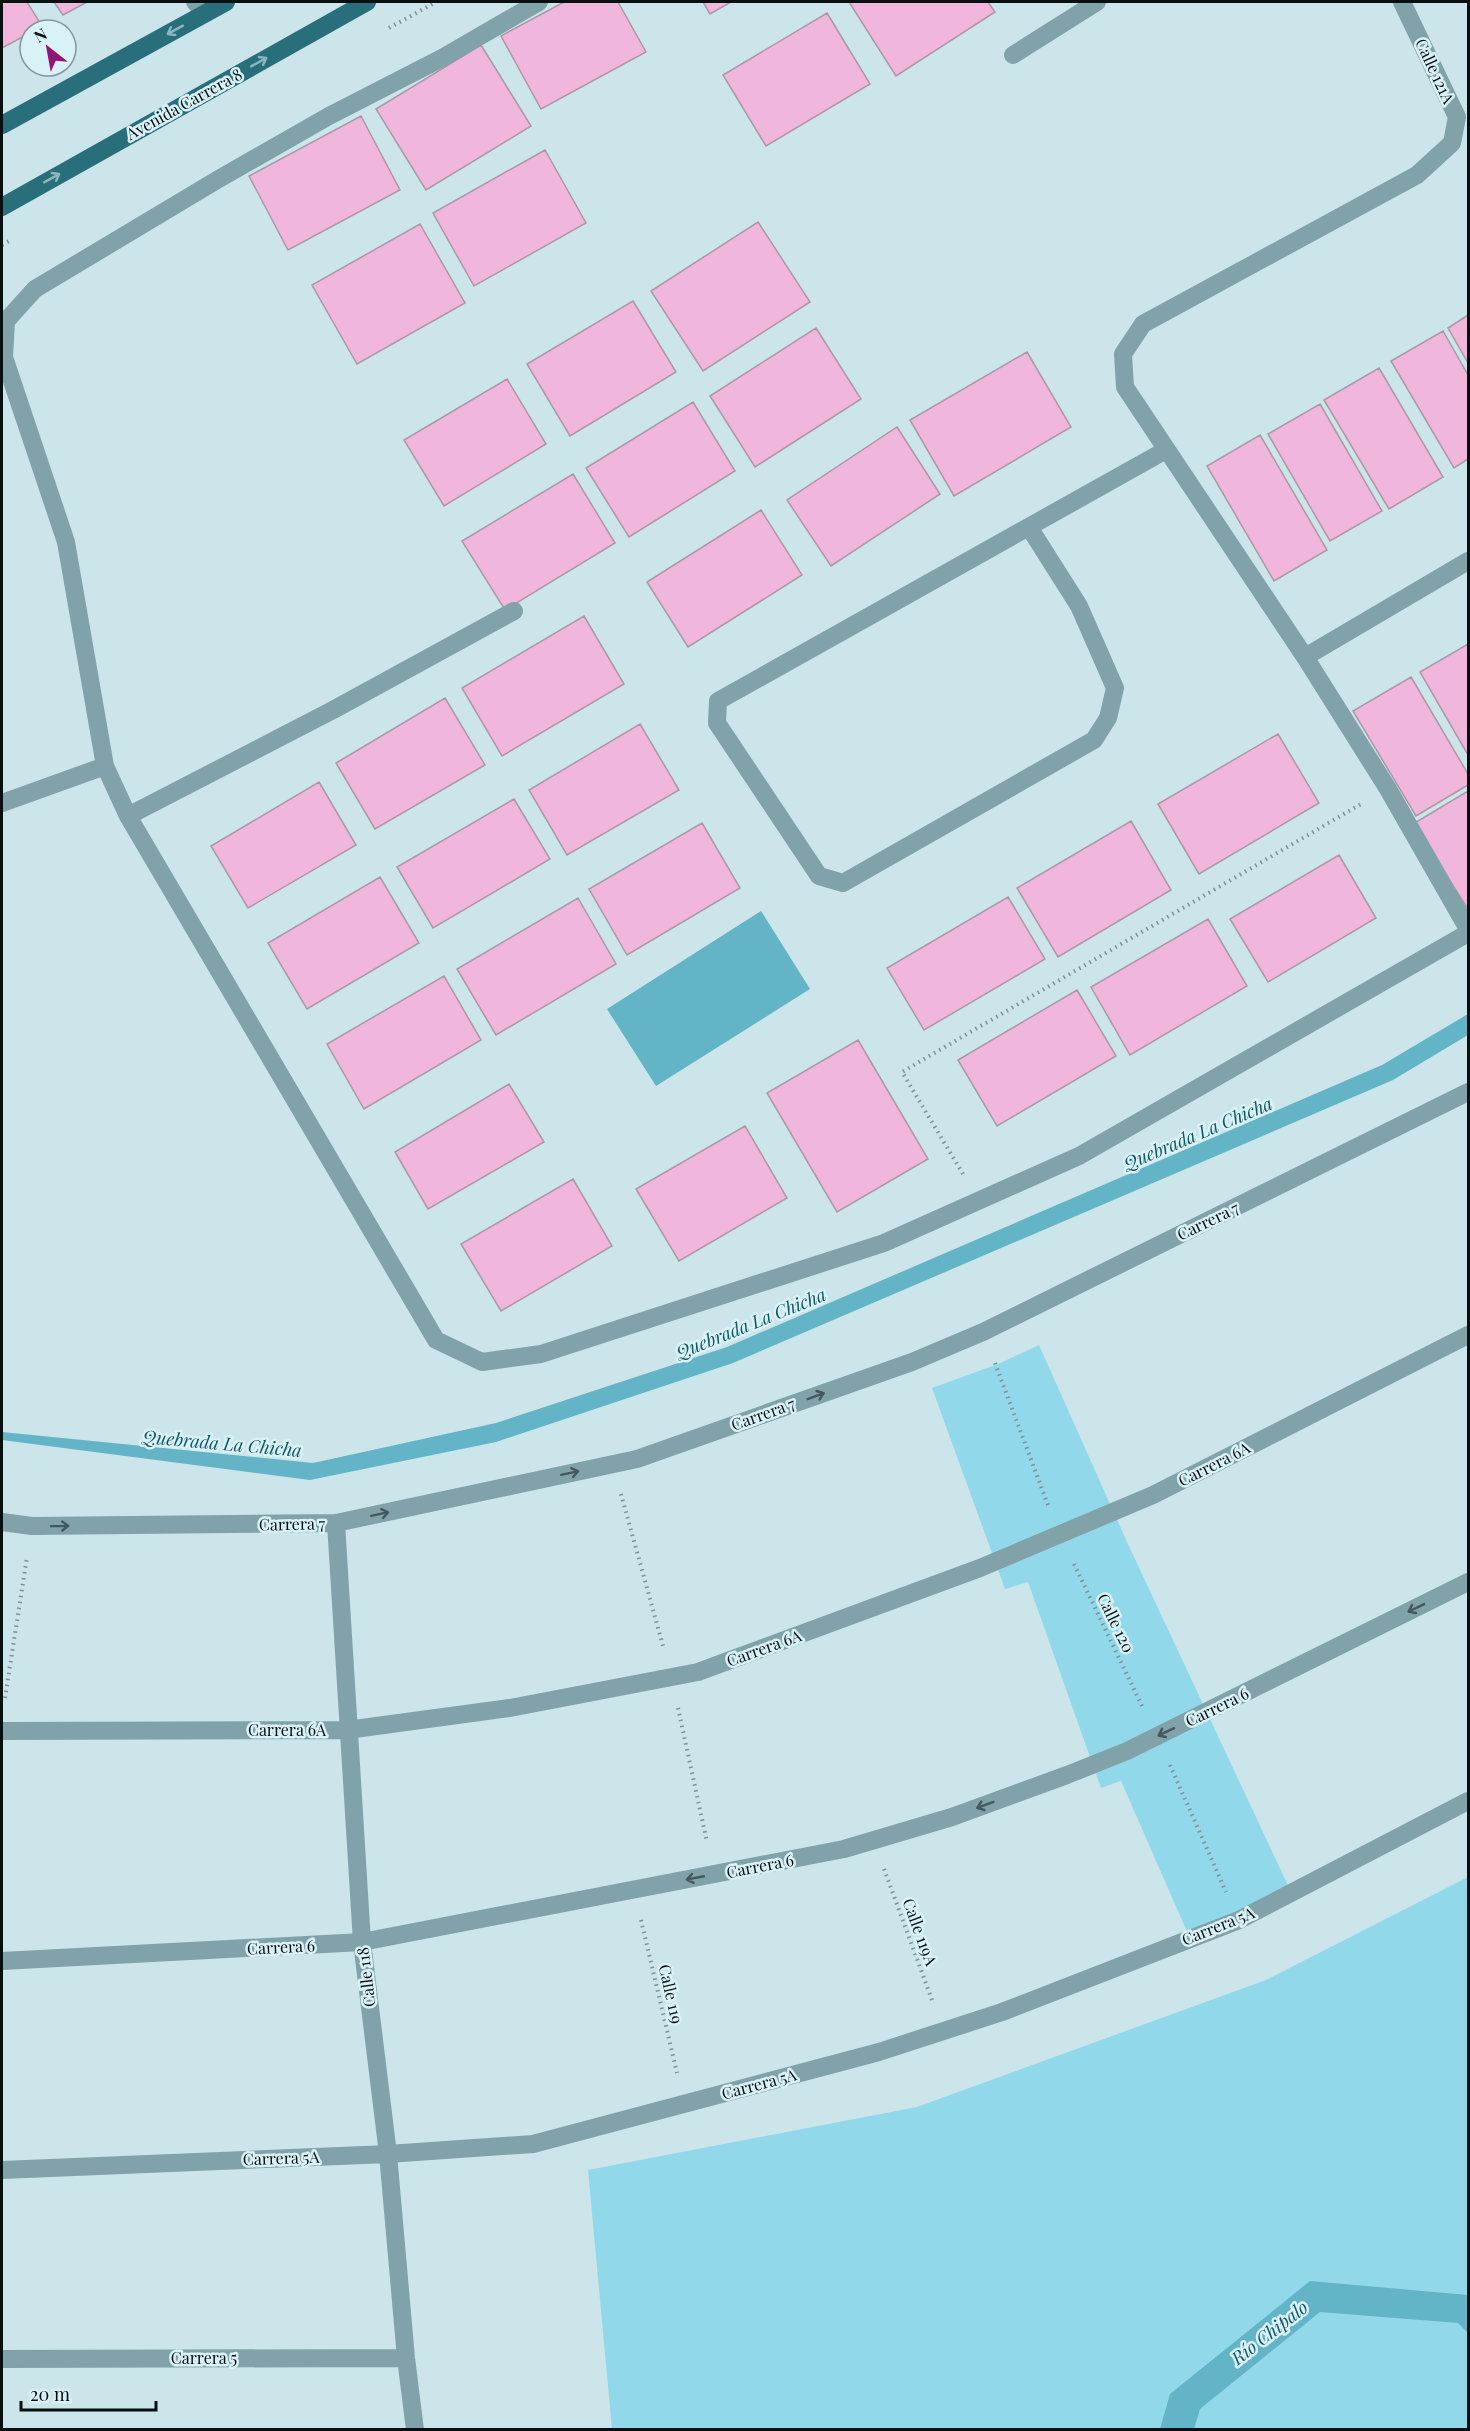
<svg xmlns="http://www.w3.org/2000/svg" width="1470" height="2431" font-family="'Playfair Display',serif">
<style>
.green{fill:#91d9ea}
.water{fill:#63b4c6}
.building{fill:#f1b6db;stroke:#ac98a4;stroke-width:1.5}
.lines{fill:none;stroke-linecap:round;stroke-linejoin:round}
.path{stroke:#7e9196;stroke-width:4;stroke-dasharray:1.5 4.5;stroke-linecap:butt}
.lane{stroke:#81a2a9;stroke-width:18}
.street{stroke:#81a2a9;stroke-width:18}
.primary{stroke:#296e7b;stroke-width:18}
.oneway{stroke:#89b7c0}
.oneway2{stroke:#44585d}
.labels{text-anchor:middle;stroke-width:5;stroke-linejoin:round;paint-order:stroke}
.street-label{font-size:16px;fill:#070f11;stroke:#d8f2f8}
.water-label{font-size:18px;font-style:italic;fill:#105663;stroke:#d8f2f8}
</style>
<rect width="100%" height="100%" fill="#cbe5eb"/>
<path class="green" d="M1039,1345l88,197 166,354 -101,47 -71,-162 -20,7 -73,-206 -23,7 -73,-201 66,-24z
M1468,1877v552h-856l-24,-259 329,-63 349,-127z"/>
<path class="water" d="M761,911l49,78 -154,97 -49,-77z
M1468,1014v21l-75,45 -660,283 -237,79 -186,38 -308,-40v-8l311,31 183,-40 231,-76 655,-282z
M1310,2281l158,14v38l-10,-10 -138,-11 -120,97 -6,20h-34l10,-35z"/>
<path class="building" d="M2,2h25l15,24 -12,4v3l-28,15z
M54,2h33l-24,13z
M564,2h54l28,50 -105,57 -40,-73z
M703,2h28l-21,12z
M849,2h139l7,10 -99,64z
M827,13l43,71 -104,62 -43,-71z
M481,45l50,81 -105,64 -50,-81z
M361,116l39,74 -112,60 -39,-74z
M545,150l41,73 -112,63 -41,-73z
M758,222l52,80 -107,69 -52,-80z
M420,224l45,79 -108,61 -45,-79z
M633,301l43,71 -106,64 -43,-72z
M1468,315v48l-20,-35z
M816,328l45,71 -106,68 -45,-71z
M1443,331l25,44v84l-14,9 -63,-107z
M1027,352l44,75 -117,69 -44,-76z
M1379,368l64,109 -54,32 -65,-109z
M507,379l39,65 -102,62 -40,-66z
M693,402l42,69 -106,66 -43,-69z
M1320,404l62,107 -52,30 -62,-107z
M897,427l43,67 -109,72 -44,-66z
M1260,435l67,115 -53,31 -67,-115z
M573,474l42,69 -110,67 -43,-69z
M761,510l41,65 -114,72 -41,-65z
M584,616l40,68 -122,72 -40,-68z
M1468,644v111l-48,-83z
M1411,677l57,97v11l-52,31 -63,-105z
M445,698l40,67 -110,64 -39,-66z
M640,724l39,66 -112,65 -38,-65z
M1278,734l41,69 -120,71 -41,-70z
M319,782l37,63 -108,63 -37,-62z
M1468,791v118l-55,-85z
M514,799l36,60 -117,69 -36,-61z
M1131,821l40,69 -113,67 -41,-69z
M702,823l38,65 -113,67 -38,-66z
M1339,855l37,63 -108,64 -38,-63z
M380,877l39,66 -112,66 -39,-66z
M1008,897l37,62 -121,71 -37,-62z
M578,898l38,66 -120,71 -39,-66z
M1208,919l39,67 -117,69 -39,-68z
M444,976l37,64 -117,69 -37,-65z
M1077,990l39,66 -119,70 -39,-66z
M858,1040l70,119 -91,53 -70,-119z
M509,1084l35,58 -116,67 -33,-57z
M745,1126l42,72 -108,63 -43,-72z
M573,1179l39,67 -111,65 -40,-67z"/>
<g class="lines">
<path class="path" d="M389,28l47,-26
M2,245l9,-5
M963,1174l-61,-102 459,-268
M995,1363l53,142
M621,1494l42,152
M1074,1564l68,142
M5,1698l22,-141
M678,1708l29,134
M1170,1765l56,127
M884,1869l48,131
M641,1920l36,153"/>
<path class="lane" d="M195,2l10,11
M539,2l-97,56 -113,58 -112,64 -182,109 -29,32 -2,36 62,185 39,224 23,50 308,524 46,22 59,-8 343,-111 195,-87 389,-223
M1402,2l55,115 -5,26 -35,32 -274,149 -20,30 2,33 180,270 83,132 80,140
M1013,55l84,-53
M1029,527l50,79 36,82 -7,30 -14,22 -251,143 -24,-7 -102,-153 1,-22 448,-251
M1305,657l163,-96
M2,803l103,-37
M128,816l205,-106 181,-99"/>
<path class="street" d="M2,1522l30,4 304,-3 301,-64 275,-97 71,-30 485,-240
M336,1523l26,419 26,212 18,204 9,72
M2,1731l345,-1 163,-22 188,-36 282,-104 173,-73 315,-160
M2,1961l360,-19 482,-93 108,-32 115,-42 60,-24 341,-169
M2,2170l386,-16 145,-10 346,-92 123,-40 237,-92 229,-119
M2,2359l404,-1"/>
<path class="primary" d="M2,125l224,-123
M2,207l365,-205"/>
</g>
<defs><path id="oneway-shaft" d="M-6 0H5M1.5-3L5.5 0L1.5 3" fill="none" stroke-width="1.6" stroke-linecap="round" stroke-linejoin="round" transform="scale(1.5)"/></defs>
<g class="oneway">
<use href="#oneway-shaft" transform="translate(175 30) rotate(151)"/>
<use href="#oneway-shaft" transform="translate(259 62) rotate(-29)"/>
<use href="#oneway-shaft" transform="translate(52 178) rotate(-29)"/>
</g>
<g class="oneway2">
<use href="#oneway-shaft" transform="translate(816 1396) rotate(-20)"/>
<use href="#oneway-shaft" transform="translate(570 1473) rotate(-12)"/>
<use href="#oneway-shaft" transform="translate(380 1514) rotate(-12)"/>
<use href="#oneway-shaft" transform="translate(60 1526) rotate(-1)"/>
<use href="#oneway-shaft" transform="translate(1416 1608) rotate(154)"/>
<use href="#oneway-shaft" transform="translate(1166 1732) rotate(155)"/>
<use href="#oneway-shaft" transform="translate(985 1805) rotate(160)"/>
<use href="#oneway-shaft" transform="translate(695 1878) rotate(169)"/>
</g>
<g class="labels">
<g class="street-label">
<text transform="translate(1435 71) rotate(65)" y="6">Calle 121A</text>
<text transform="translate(184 104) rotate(-29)" y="6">Avenida Carrera 8</text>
<text transform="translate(1208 1221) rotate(-26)" y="6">Carrera 7</text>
<text transform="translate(763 1414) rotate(-20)" y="6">Carrera 7</text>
<text transform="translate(1214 1464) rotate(-27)" y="6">Carrera 6A</text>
<text transform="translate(292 1524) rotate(-1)" y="6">Carrera 7</text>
<text transform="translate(1116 1623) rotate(64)" y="6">Calle 120</text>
<text transform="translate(764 1648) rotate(-20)" y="6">Carrera 6A</text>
<text transform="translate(1217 1707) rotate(-26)" y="6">Carrera 6</text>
<text x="287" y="1736">Carrera 6A</text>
<text transform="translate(760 1866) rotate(-11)" y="6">Carrera 6</text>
<text transform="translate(1218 1926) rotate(-22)" y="6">Carrera 5A</text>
<text transform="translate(920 1932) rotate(70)" y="6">Calle 119A</text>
<text transform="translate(281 1947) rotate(-3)" y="6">Carrera 6</text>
<text transform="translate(366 1977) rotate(-97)" y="6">Calle 118</text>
<text transform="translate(671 1994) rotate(77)" y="6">Calle 119</text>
<text transform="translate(759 2084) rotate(-15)" y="6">Carrera 5A</text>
<text transform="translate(281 2158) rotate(-2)" y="6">Carrera 5A</text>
<text x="204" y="2364">Carrera 5</text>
</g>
<g class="water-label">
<text transform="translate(1198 1134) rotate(-23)" y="6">Quebrada La Chicha</text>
<text transform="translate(751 1324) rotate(-22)" y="6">Quebrada La Chicha</text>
<text transform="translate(222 1444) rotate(5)" y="6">Quebrada La Chicha</text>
<text transform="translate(1270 2333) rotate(-38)" y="6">Río Chipalo</text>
</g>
</g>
<rect width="1470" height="2431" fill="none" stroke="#070f11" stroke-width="6"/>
<g transform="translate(48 48) rotate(329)"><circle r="28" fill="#d8f2f8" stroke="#84979c" stroke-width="1.5"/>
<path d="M0-4.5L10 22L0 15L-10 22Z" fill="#911673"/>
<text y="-9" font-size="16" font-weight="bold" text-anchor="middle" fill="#070f11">N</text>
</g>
<path d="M21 2401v9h135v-9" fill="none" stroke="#070f11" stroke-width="3"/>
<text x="30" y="2401" font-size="18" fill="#070f11" stroke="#d8f2f8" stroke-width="4.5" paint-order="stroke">20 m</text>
</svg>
